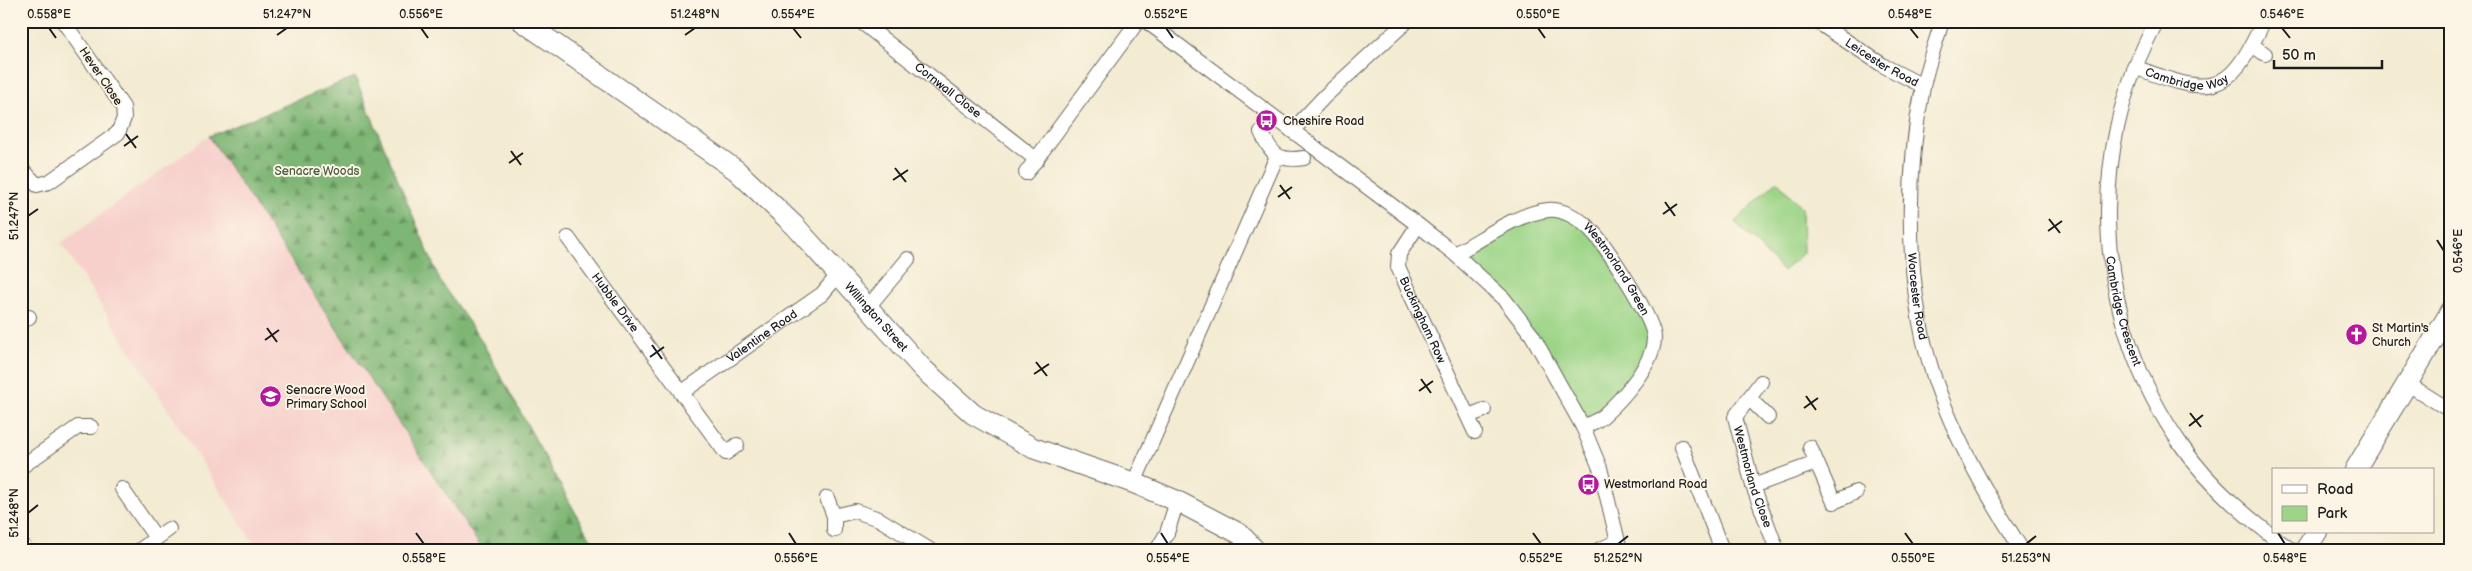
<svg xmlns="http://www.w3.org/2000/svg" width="2472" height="571" font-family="'Balsamiq Sans',sans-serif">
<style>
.built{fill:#f7d0cc}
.green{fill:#9dd588;stroke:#5c7852}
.forest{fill:url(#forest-firs);stroke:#4d6948}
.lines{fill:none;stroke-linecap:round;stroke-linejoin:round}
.street-casing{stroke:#67645c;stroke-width:16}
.secondary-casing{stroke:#67645c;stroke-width:22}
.street{stroke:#fff;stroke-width:14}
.secondary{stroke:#fff;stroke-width:20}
.ticks{fill:none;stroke:#1c1c1c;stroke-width:2}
.labels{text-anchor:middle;stroke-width:4;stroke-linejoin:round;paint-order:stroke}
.street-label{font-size:12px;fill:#1c1c1c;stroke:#fcf5e5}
.poi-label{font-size:12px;fill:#1c1c1c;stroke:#fcf5e5;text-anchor:start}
.park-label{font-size:12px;fill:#495d42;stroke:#fcf5e5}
.neatline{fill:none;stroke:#1c1c1c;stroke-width:2}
.ticks-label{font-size:12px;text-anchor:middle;fill:#1c1c1c}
</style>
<defs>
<pattern id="forest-firs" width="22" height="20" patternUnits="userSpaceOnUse" patternTransform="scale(1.25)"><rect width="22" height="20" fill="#7eb674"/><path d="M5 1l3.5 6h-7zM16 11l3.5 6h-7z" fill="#66935e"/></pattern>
</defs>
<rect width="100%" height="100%" fill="#fcf5e5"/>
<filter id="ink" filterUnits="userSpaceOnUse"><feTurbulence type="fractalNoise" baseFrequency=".02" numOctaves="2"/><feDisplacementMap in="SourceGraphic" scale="10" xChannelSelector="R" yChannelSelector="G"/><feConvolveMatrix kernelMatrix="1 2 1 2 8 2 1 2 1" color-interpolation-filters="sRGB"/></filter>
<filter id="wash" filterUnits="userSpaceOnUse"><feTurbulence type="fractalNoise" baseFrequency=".0096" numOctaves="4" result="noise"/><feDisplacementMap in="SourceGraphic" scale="20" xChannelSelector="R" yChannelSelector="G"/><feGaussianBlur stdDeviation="1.12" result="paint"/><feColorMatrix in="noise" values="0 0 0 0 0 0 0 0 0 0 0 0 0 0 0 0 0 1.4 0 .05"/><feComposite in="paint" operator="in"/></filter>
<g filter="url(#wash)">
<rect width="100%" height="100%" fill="#f3ebd2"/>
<path class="built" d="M209,136l274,414h-225l-197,-307z"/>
<path class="green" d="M1777,181l25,27 1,45 -20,18 -48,-49z
M1549,209l43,21 62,108 -16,39 -55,50 -51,-92 -77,-81z"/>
<path class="forest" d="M355,77l86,206 39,55 106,194 14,18h-117l-274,-414z"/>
</g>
<g filter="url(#ink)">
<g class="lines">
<defs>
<g id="street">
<path id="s1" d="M860,21l177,139"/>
<path d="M1146,21l272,204 37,29 49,45 28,36 51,92 17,41 20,82"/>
<path id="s2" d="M1816,21l68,45 39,20"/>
<path id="s3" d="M1942,21c-6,22 -15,44 -19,66 -16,79 -17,176 1,255 18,75 57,144 98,208"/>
<path id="s4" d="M2157,21c-74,134 -63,301 25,425 29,42 68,74 109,104"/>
<path d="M2252,45l13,9"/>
<path id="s5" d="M2134,67c74,27 93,34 129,-45"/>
<path d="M1292,131l33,-35 82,-75"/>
<path d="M1261,132c11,22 16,30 43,26"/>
<path d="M21,168l16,17 12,-3 69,-49 6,-15 -1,-11 -60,-86"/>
<path d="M1026,173l112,-152"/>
<path id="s6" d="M1418,225l-19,29 -1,13 77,165"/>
<path id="s7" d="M568,238l158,215 11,-8"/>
<path id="s8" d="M1455,254c28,-15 60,-40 93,-44 15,-2 33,10 43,20 15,15 63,89 63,108 0,26 -33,62 -51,78 -5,5 -14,8 -20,11"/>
<path d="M868,307l40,-48"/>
<path d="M21,322l8,-5"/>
<path id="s9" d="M1761,382l-26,35 18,69 24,64"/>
<path d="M2408,384l43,27"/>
<path id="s10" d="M681,393l141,-99 17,-20"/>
<path d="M1749,398l19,19"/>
<path d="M1468,416l16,-6"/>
<path d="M1682,447l40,103"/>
<path d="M1810,447l24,55 22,-10"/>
<path d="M21,467l57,-40h13"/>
<path d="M1134,483l143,-327"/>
<path d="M1753,486l63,-23"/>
<path d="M122,489l34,49"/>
<path d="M827,498l7,18v14"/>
<path d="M834,516l21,-5 24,8 51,31"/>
<path d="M21,543l5,7"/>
<path d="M140,550l29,-21"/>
<path d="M1157,550l10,-17 10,-32"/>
<path d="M1598,550l19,-8"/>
</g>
<g id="secondary">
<path id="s11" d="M522,21l214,149 59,56 128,143 50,45 60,34 101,35 43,18 63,33 15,16"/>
<path d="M2355,470l96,-159"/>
<path d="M2305,550l12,-18"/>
</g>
</defs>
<use href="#street" class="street-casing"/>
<use href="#secondary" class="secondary-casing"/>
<use href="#street" class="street"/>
<use href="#secondary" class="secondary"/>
</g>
</g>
<path class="ticks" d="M49,28l7,10M421,28l7,10M793,28l8,10M1166,28l7,10M1538,28l7,10M1910,28l8,10M2282,28l8,10M277,35l10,-7M685,35l10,-7M126,134l10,14M124,146l14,-10M511,151l10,14M509,163l14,-10M895,168l11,14M893,180l15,-10M1280,185l10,14M1278,197l14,-10M1665,202l10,14M1663,214l14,-10M28,216l10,-7M2049,219l11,14M2048,231l14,-10M2437,240l7,11M267,328l10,14M265,340l14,-10M652,345l10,14M650,357l14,-10M1036,362l11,14M1034,374l15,-10M1421,379l10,14M1419,391l14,-10M1806,396l10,14M1804,408l14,-10M2190,413l11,14M2189,426l14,-11M28,513l10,-8M416,533l8,11M789,533l7,11M1161,533l7,11M1533,533l8,11M1905,533l8,11M2278,533l7,11M1618,544l10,-8M2026,544l10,-8"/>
<defs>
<symbol id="bus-disc" viewBox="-11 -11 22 22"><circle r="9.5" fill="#b5179e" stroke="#fcf5e5"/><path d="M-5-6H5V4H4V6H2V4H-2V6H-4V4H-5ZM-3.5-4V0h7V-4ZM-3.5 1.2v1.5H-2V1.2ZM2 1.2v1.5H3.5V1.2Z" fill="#fff"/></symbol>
<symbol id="church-disc" viewBox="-11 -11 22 22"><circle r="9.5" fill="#b5179e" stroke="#fcf5e5"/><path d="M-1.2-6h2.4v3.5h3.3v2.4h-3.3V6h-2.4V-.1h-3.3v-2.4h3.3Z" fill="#fff"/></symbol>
<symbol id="school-disc" viewBox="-11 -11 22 22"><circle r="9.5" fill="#b5179e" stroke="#fcf5e5"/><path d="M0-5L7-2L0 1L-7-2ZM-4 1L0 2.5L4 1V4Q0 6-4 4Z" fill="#fff"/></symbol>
</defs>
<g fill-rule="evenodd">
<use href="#bus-disc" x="1254" y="108" width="25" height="25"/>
<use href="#church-disc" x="2344" y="322" width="25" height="25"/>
<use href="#school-disc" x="258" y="384" width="25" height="25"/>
<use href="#bus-disc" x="1576" y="472" width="25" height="25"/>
</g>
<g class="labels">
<g class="street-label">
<text dy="4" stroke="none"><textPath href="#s2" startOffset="78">Leicester Road</textPath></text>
<text dy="4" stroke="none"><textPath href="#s5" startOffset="55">Cambridge Way</textPath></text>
<text transform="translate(101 76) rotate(56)" y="4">Hever Close</text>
<text dy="4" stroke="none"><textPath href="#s1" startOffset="112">Cornwall Close</textPath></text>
<text dy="4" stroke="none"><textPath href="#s8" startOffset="199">Westmorland Green</textPath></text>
<text dy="4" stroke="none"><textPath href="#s3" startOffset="279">Worcester Road</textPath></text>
<text dy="4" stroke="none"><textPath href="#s7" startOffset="80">Hubble Drive</textPath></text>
<text dy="4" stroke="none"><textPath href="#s4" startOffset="300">Cambridge Crescent</textPath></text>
<text dy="4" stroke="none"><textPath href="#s11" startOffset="464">Willington Street</textPath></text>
<text dy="4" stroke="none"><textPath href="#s6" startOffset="106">Buckingham Row</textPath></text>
<text dy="4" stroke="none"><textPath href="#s10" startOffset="99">Valentine Road</textPath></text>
<text dy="4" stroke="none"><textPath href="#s9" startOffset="106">Westmorland Close</textPath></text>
</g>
<g class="poi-label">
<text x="1283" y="125">Cheshire Road</text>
<text x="2372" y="332">St Martin's<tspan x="2372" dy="14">Church</tspan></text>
<text x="286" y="394">Senacre Wood<tspan x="286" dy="14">Primary School</tspan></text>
<text x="1604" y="488">Westmorland Road</text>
</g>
<g class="park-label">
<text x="317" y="175">Senacre Woods</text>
</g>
</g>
<rect width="2472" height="571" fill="none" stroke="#fcf5e5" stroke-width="55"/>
<rect x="2272" y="468" width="162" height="65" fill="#fcf5e5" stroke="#a29e95"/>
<rect x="2282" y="485" width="25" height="8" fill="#ffffff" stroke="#a29e95"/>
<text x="2317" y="494" font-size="15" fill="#1c1c1c">Road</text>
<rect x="2282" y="506" width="25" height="15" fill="#9dd588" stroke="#a29e95"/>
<text x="2317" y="518" font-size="15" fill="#1c1c1c">Park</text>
<path d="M2274 60v8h108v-8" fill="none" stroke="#1c1c1c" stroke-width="2.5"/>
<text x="2282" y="60" font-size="15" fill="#1c1c1c" stroke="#fcf5e5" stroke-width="4" paint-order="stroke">50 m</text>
<rect x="28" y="28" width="2416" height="516" class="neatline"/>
<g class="ticks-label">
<text x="49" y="18">0.558°E</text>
<text x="287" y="18">51.247°N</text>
<text x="421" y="18">0.556°E</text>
<text x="695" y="18">51.248°N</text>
<text x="793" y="18">0.554°E</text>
<text x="1166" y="18">0.552°E</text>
<text x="1538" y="18">0.550°E</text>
<text x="1910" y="18">0.548°E</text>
<text x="2282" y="18">0.546°E</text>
<text transform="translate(14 216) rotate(-90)" y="4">51.247°N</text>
<text transform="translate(2458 251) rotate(-90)" y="4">0.546°E</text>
<text transform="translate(14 513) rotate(-90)" y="4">51.248°N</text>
<text x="424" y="562">0.558°E</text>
<text x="796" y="562">0.556°E</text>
<text x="1168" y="562">0.554°E</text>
<text x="1541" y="562">0.552°E</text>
<text x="1618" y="562">51.252°N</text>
<text x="1913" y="562">0.550°E</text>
<text x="2026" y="562">51.253°N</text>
<text x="2285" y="562">0.548°E</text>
</g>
</svg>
